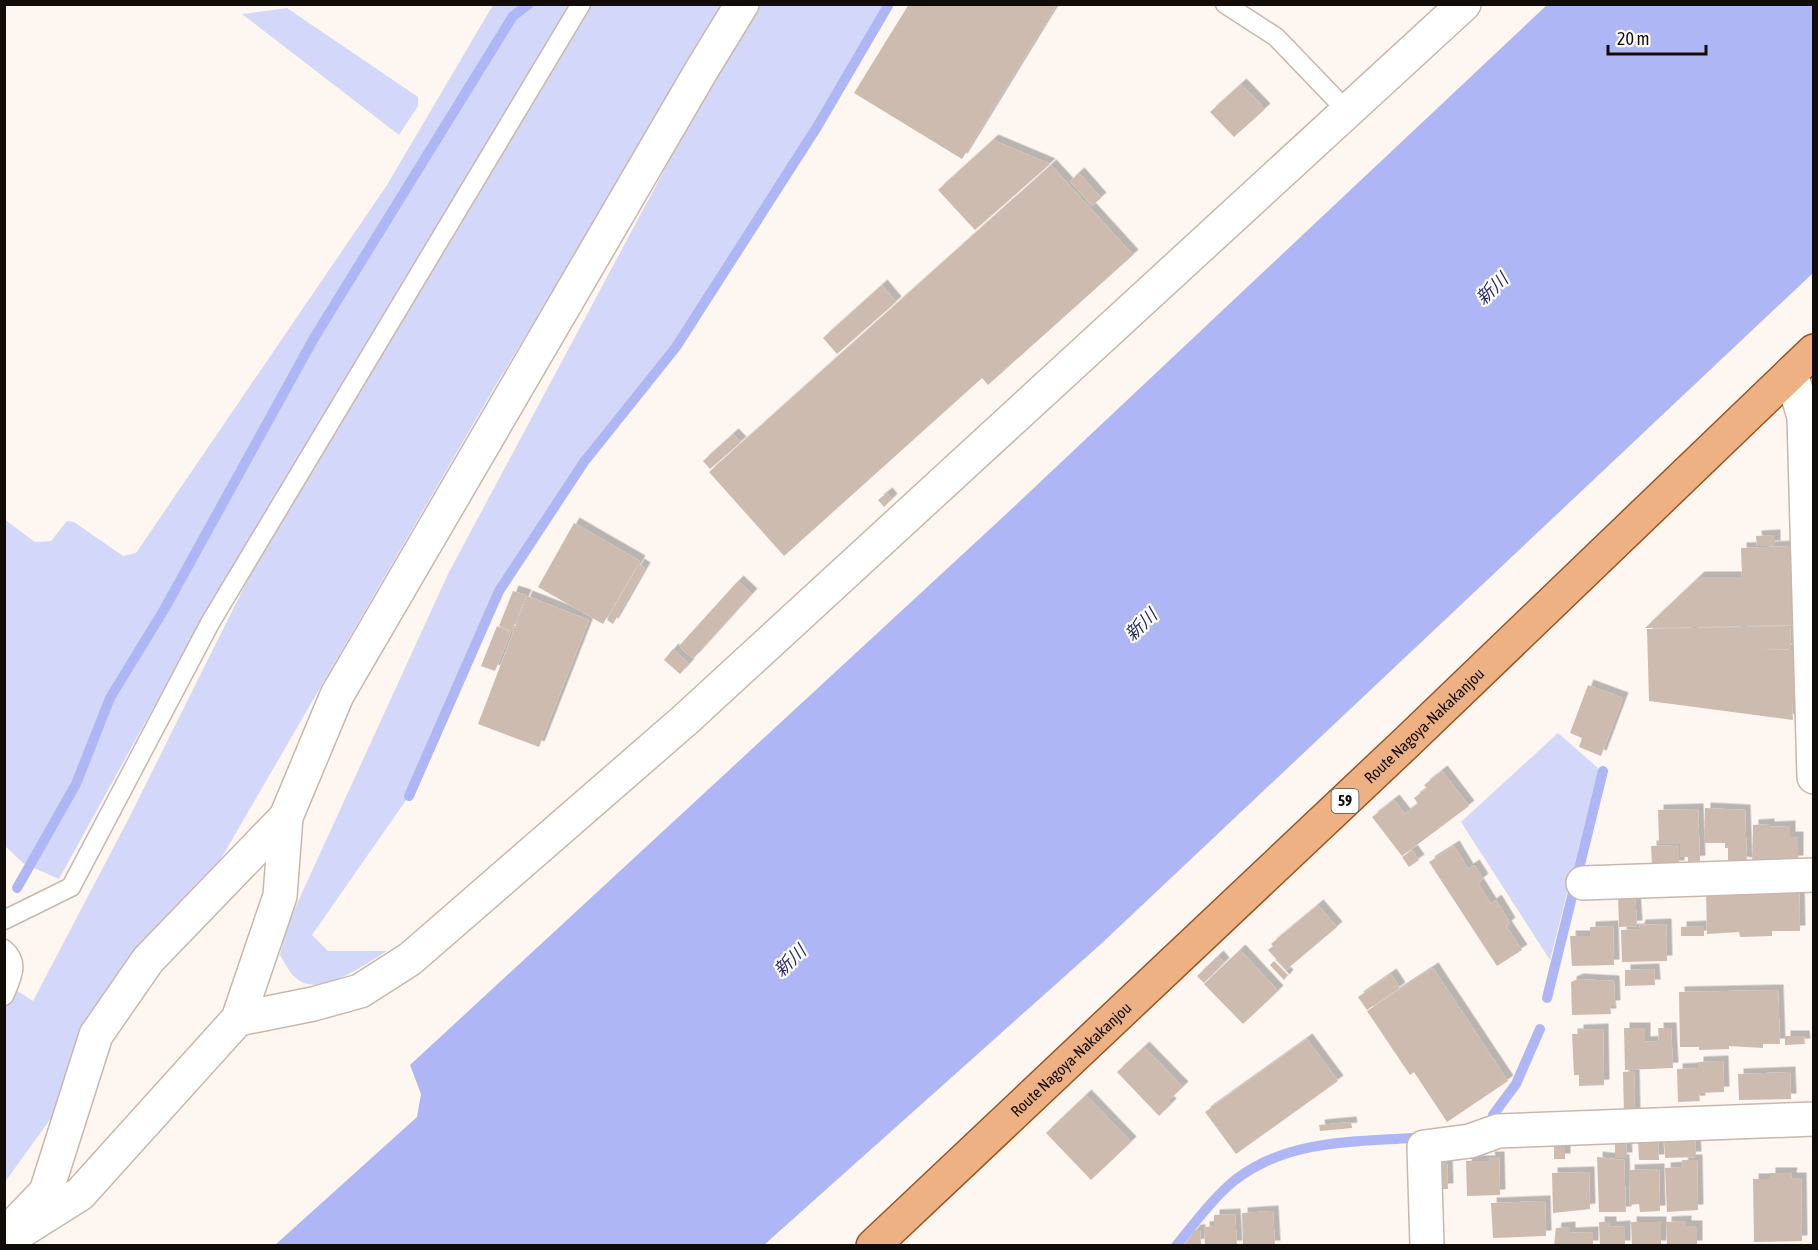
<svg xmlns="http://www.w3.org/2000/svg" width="1818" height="1250" font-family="'Asap Condensed','Noto Sans JP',sans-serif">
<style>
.green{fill:#d3d8fb}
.water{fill:#afb6f6}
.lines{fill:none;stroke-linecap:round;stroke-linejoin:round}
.stream{stroke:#afb6f6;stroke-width:10}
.building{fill:#cebbb0;filter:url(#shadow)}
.service-casing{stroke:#c9b7ac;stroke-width:21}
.minor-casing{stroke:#c9b7ac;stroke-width:36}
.primary-casing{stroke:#9a5522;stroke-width:36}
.service{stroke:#fff;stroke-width:18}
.minor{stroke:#fff;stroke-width:33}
.primary{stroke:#eeb183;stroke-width:33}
.labels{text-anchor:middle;stroke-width:4.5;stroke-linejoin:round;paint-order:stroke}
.shield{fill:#fff;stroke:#595553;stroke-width:1.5}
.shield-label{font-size:15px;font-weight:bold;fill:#120c09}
.street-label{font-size:16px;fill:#120c09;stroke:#fff}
.water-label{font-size:18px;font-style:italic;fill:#2b2870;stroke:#fff}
</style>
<defs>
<filter id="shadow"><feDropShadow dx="5.5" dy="-5.5" stdDeviation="0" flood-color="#0004"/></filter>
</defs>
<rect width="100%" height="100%" fill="#fef6f1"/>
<path class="green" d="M493,5h78l-370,616 -142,258 -36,-16 -18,-17 -1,-327 31,23 16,-1 16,-20 7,1 49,34 13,-3 251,-368z
M591,5h137l-231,378 -289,498 -149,226 -54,75v-199l28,18 97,-185 129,-259z
M761,5h128l-72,122 -141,220 -92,115 -85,129 -90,205 -97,139 16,16h59c-20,12 -59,41 -83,32 -12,-4 -18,-18 -24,-28l5,-25 163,-356 265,-495z
M287,8l131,89v9l-19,29 -157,-121z
M1558,733l41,36 -49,191 -89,-138z"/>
<path class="water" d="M1548,4l265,1v268l-711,670 -338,302h-489l142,-128 4,-23 -11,-29 593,-548z"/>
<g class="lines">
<path class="stream" d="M409,796l90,-205 85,-129 92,-115 141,-220 72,-123
M17,888l59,-104 34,-86 55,-90 149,-270 199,-322 16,-12
M1547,998l56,-227
M1493,1115l23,-31 24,-55
M1176,1246c18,-22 37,-48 59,-66 52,-40 115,-38 177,-42"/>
</g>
<path class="building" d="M909,4h148l-95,155 -108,-66z
M1241,84l24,25 -31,28 -24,-25z
M993,140l57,24 -75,66 -37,-40z
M1051,165l82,90 -145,130 -6,-7 -198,178 -75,-84z
M1079,173l22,25 -9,8 -22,-25z
M882,285l14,17 -59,52 -14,-16z
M733,434l8,8 -31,27 -7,-8z
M887,493l5,6 -8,8 -6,-7z
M574,523l66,38 -37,63 -65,-37z
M1775,535v11h-18l-1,-10z
M1793,546l2,79 -150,3 54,-51h43l-1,-29z
M639,564l6,4 -32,56 -6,-4z
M738,581l14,13 -59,65 -14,-13z
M513,591l13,4 -14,36 -13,-5z
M527,596l62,24 -50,127 -61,-23z
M497,626l14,6 -16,39 -14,-5z
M1790,626l1,23 -31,1h34l2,53h-4l1,17 -144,-19 -2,-72z
M673,649l16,15 -9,10 -16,-14z
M1588,685l35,13 -22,58 -22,-9 3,-9 -12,-5z
M1442,771l27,35 -67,50 -30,-39 22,-17 11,14 13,-10 -4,-6 13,-10 -3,-3z
M1705,808l40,2 2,53 -19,-3v-12h-3v-5h-21z
M1698,809l2,52 -12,1v-5h-8v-13h-21l-1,-34z
M1769,824v3l21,-1v11h8v24l-46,2 1,-38z
M1679,845v21h-27l-1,-20z
M1454,846l14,23 6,-4 9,14 -5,4 13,21 5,-4 14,23 -4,3 16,24 -25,16 -68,-104z
M1412,850l7,10 -10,7 -7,-10z
M1799,889l1,42h-28v5l-32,1 -1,-5 -32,2 -1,-42z
M1635,894l2,32 -18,1 -1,-32z
M1318,905l19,22 -51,43 -18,-20 5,-4 -2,-2z
M1666,924l1,37 -45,1 -1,-32 18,-1 1,-4z
M1613,926l1,39 -42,1 -2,-30h20v-9z
M1704,926v10h-23v-9z
M1240,950l38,41 -35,33 -39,-40z
M1218,956l6,7 -20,20 -7,-7z
M1274,961l14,14 -4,5 -14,-15z
M1433,968l75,113 -61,41 -33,-50 -4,3 -43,-64z
M1654,969l1,16 -30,1v-16z
M1391,974l9,14 -33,22 -9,-13z
M1578,979l36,2 1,25h-5l1,8 -39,1 -1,-33z
M1778,990l2,54h-17v4l-34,-2v3l-30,1v-3h-19l-1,-55z
M1624,1028h21v14l14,-1 -1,-13h13l2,40 -48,2z
M1603,1029l1,56 -25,1v-11h-5l-2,-41h6v-4z
M1785,1036h19l1,8 -20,1z
M1307,1039l31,42 -102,73 -31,-42z
M1144,1047l39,40 -15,14 3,3 -12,12 -42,-44z
M1723,1061l1,31 -25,1 1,8 -22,1 -1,-33 21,-1v-6z
M1634,1071l1,44h-11l-1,-43z
M1790,1072l1,27 -52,1 -1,-26z
M1086,1095l45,47 -40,38 -45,-47z
M1351,1122l1,6 -32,3 -1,-6z
M1658,1139l1,21h-20l-1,-20z
M1664,1139h31l1,18 -31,1z
M1615,1141h11l1,17h-12z
M1554,1142h11v17h-11z
M1489,1157h10l1,38 -33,1 -1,-35h24z
M1597,1157l27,3 2,52h-27z
M1682,1160h15l1,50 -31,2 -2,-44 18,-1z
M1447,1163l1,26h-10l-1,-25z
M1659,1169l1,42 -20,1 -1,-8 -9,1 -1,-35z
M1589,1172l1,37 -37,4 -1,-40z
M1770,1173h22l-1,5h10l1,63 -48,1 -1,-63h17z
M1545,1201l1,35 -53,2 -2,-35z
M1273,1211l2,35h-32l-1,-33z
M1235,1214l2,32h-32l-1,-19 10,-1v-11z
M1686,1221v5h11v20h-30l-1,-24z
M1599,1222h12v5l14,-1v20h-25z
M1631,1222h30v24h-29z
M1570,1227v6l23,-1v14h-39l2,-18z
M1195,1230h5l1,14 -18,2z"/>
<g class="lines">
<defs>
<path id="service" d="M1225,4l51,33 72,75
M4,920l67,-33 139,-264 371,-619
M4,949c17,14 7,30 0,47"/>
<path id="minor" d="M1791,373l13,44 10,360
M1583,883l231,-8
M238,1019l75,-15 47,-13 50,-32 275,-239 779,-716
M19,1220l27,-28 50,-157 52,-75 138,-143
M4,1242l76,-48 158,-175 42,-123 6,-79 51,-122 364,-624 41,-67
M1427,1246l-3,-99 46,-6 28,-10 316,-12"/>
<g id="primary">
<path id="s1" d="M873,1246l534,-504 407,-391"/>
</g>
</defs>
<use href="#service" class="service-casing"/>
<use href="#minor" class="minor-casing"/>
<use href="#primary" class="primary-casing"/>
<use href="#service" class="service"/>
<use href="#minor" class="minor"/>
<use href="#primary" class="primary"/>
</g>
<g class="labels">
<rect class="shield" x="1331.5" y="789" width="27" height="24" rx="4.5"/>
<g class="shield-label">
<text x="1345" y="806">59</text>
</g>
<g class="street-label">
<text dy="6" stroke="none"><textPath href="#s1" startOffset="758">Route Nagoya-Nakakanjou</textPath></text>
<text dy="6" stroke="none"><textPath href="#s1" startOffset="272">Route Nagoya-Nakakanjou</textPath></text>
</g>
<g class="water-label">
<text transform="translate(1492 289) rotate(-44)" y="6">新川</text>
<text transform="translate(1141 625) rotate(-44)" y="6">新川</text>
<text transform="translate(790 961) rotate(-44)" y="6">新川</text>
</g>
</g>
<rect width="1818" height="1250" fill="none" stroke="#120c09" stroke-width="12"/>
<path d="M1608 45v9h98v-9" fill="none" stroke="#120c09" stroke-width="3"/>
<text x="1617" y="45" font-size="18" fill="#120c09" stroke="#ffffff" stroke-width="4.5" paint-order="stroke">20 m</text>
</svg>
